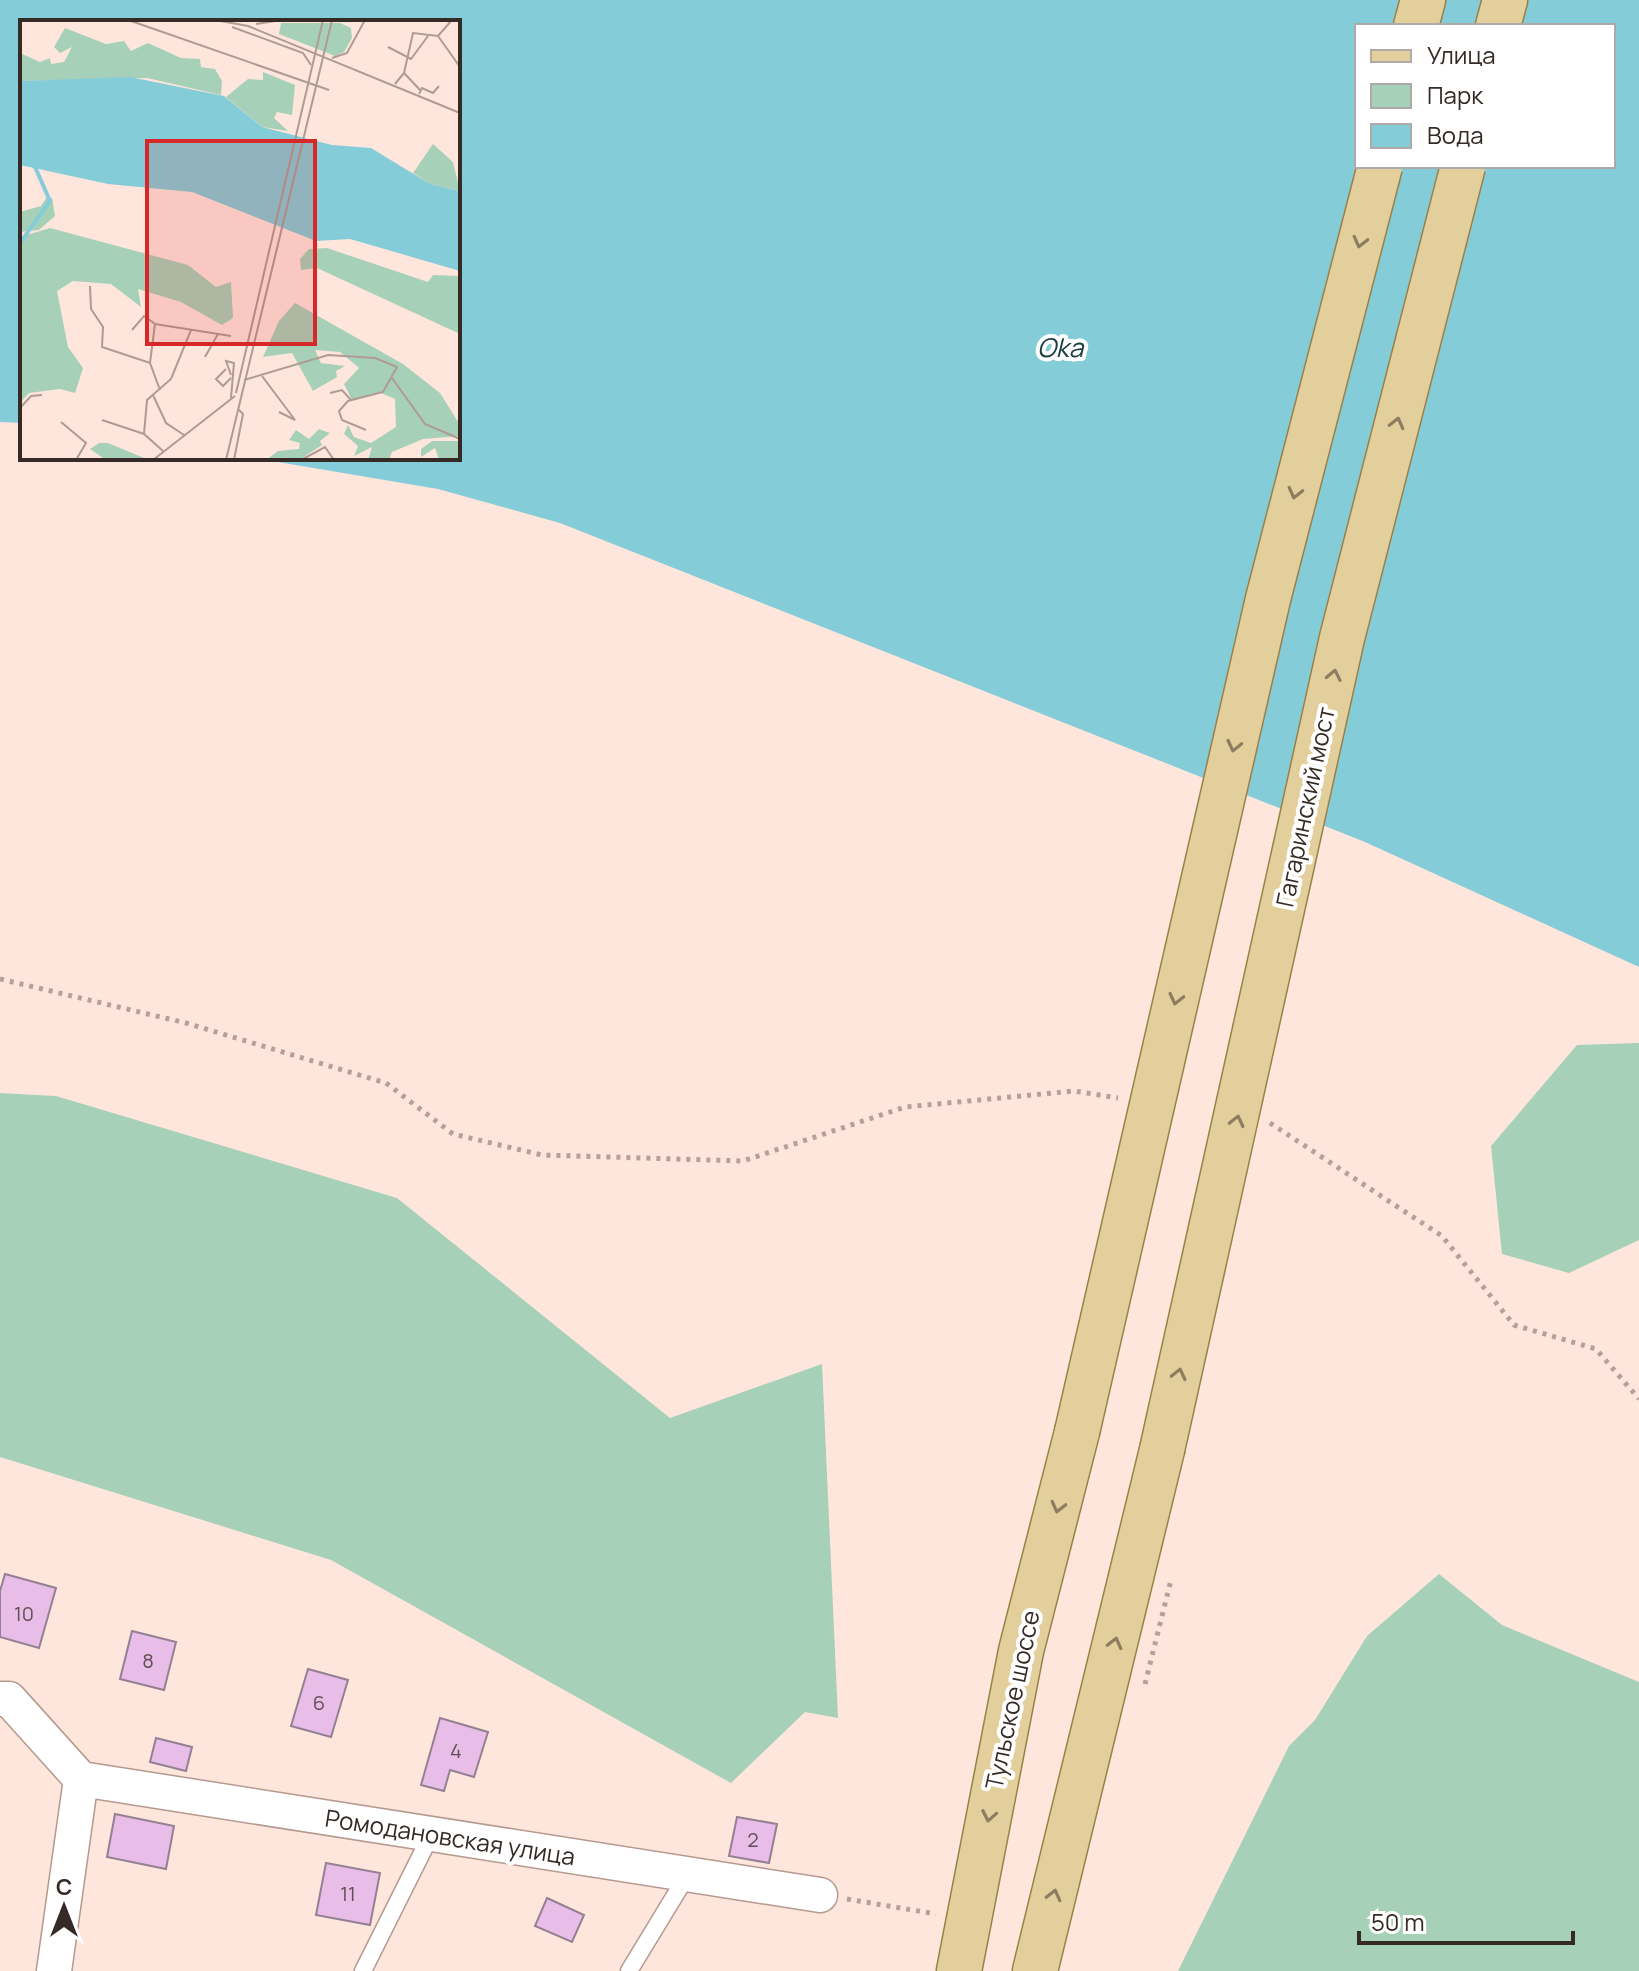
<svg xmlns="http://www.w3.org/2000/svg" width="1639" height="1971" font-family="Manrope,sans-serif">
<style>
.green{fill:#a7d0b8}
.water{fill:#85ccd9;fill-rule:evenodd}
.building{fill:#e8bde7;stroke:#948093;stroke-width:2}
.lines{fill:none;stroke-linecap:round;stroke-linejoin:round}
.service-casing{stroke:#b5998e;stroke-width:19}
.minor-casing{stroke:#b5998e;stroke-width:37}
.primary-casing{stroke:#998047;stroke-width:47}
.path{stroke:#b5a199;stroke-width:5;stroke-dasharray:4 6;stroke-linecap:butt}
.service{stroke:#fff;stroke-width:16}
.minor{stroke:#fff;stroke-width:34}
.primary{stroke:#e2cf9c;stroke-width:44}
.primary-bridge-casing{stroke:#998047;stroke-width:47;stroke-linecap:butt}
.primary-bridge{stroke:#e2cf9c;stroke-width:44}
.oneway{stroke:#8c7c60}
.labels{text-anchor:middle;stroke-width:8;stroke-linejoin:round;paint-order:stroke}
.number-label{font-size:20px;fill:#624f56}
.street-label{font-size:24px;fill:#352a25;stroke:#fff}
.water-label{font-size:26px;font-style:italic;fill:#1b3e43;stroke:#fff}
.inset-river{fill:none;stroke:#85ccd9;stroke-width:4}
.inset-road{fill:none;stroke:#ae9b93;stroke-width:2}
.view{fill:#d62828;fill-opacity:0.15;stroke:#d62828;stroke-width:4}
.inset-edge{fill:none;stroke:#352a25;stroke-width:4}
</style>
<rect width="100%" height="100%" fill="#ffe6dc"/>
<path class="green" d="M1639,1043v197l-70,33 -67,-19 -11,-108 86,-101z
M0,1093l56,3 341,102 273,220 152,-54 16,354 -33,-6 -74,71 -400,-223 -331,-103z
M1439,1574l63,51 137,57v289h-461l111,-225 26,-26 52,-84z"/>
<path class="water" d="M0,0h1639v967l-274,-125 -805,-319 -122,-34 -184,-31h204v-436h-436v401l-22,-1zM1357,26h256v140h-256z"/>
<path class="building" d="M5,1574l51,14 -17,60 -39,-11v-46z
M132,1631l44,11 -12,48 -44,-11z
M308,1669l40,11 -17,57 -40,-11z
M440,1718l48,14 -14,45 -24,-7 -6,21 -23,-6z
M156,1738l36,9 -6,24 -36,-9z
M115,1814l59,12 -8,43 -59,-12z
M737,1817l40,7 -8,39 -40,-7z
M326,1863l54,10 -10,52 -54,-10z
M547,1898l37,17 -12,27 -37,-16z"/>
<g class="lines">
<defs>
<path id="service" d="M363,1971l68,-136
M629,1971l59,-97"/>
<path id="minor" d="M0,1699h9l72,80 -27,192
M81,1779l739,116"/>
<path id="primary" d="M1416,26l7,-26
M1498,26l7,-26
M959,1971l62,-320 56,-219
M1035,1971l127,-521"/>
</defs>
<use href="#service" class="service-casing"/>
<use href="#minor" class="minor-casing"/>
<use href="#primary" class="primary-casing"/>
<path class="path" d="M0,979l186,44 200,60 67,51 89,21 201,6 162,-54 169,-16 44,7
M1270,1123l172,113 72,89 82,24 43,50
M1145,1684l26,-104
M847,1899l89,15"/>
<use href="#service" class="service"/>
<use href="#minor" class="minor"/>
<use href="#primary" class="primary"/>
<defs>
<path id="primary-bridge" d="M1077,1432l191,-833 112,-433
M1162,1450l180,-812 121,-472"/>
</defs>
<use href="#primary-bridge" class="primary-bridge-casing"/>
<use href="#primary-bridge" class="primary-bridge"/>
</g>
<defs><path id="oneway-chevron" d="M-2-3.5L2.5 0L-2 3.5" fill="none" stroke-width="1.6" stroke-linecap="round" stroke-linejoin="round" transform="scale(2)"/></defs>
<g class="oneway">
<use href="#oneway-chevron" transform="translate(1360 242) rotate(104)"/>
<use href="#oneway-chevron" transform="translate(1397 423) rotate(-76)"/>
<use href="#oneway-chevron" transform="translate(1295 493) rotate(104)"/>
<use href="#oneway-chevron" transform="translate(1334 675) rotate(-78)"/>
<use href="#oneway-chevron" transform="translate(1234 746) rotate(103)"/>
<use href="#oneway-chevron" transform="translate(1176 999) rotate(103)"/>
<use href="#oneway-chevron" transform="translate(1237 1121) rotate(-77)"/>
<use href="#oneway-chevron" transform="translate(1179 1374) rotate(-77)"/>
<use href="#oneway-chevron" transform="translate(1058 1507) rotate(104)"/>
<use href="#oneway-chevron" transform="translate(1115 1643) rotate(-76)"/>
<use href="#oneway-chevron" transform="translate(989 1816) rotate(101)"/>
<use href="#oneway-chevron" transform="translate(1054 1895) rotate(-76)"/>
</g>
<g class="labels">
<g class="number-label">
<text x="24" y="1621">10</text>
<text x="148" y="1668">8</text>
<text x="319" y="1710">6</text>
<text x="456" y="1758">4</text>
<text x="753" y="1847">2</text>
<text x="348" y="1901">11</text>
</g>
<g class="street-label">
<text transform="translate(1306 807) rotate(-78)" y="8">Гагаринский мост</text>
<text transform="translate(1013 1700) rotate(-78)" y="8">Тульское шоссе</text>
<text transform="translate(450 1838) rotate(9)" y="8">Ромодановская улица</text>
</g>
<g class="water-label">
<text x="1060" y="357">Oka</text>
</g>
</g>
<g transform="translate(20 20)">
<rect width="440" height="440" fill="#ffe6dc"/>
<path d="M261,3h59l11,5 1,10 -8,14 -9,4 -56,-22zM45,8l41,16 18,-3 7,10 17,-8 33,15 19,1 1,8 14,2 7,12 -1,14 -74,-17 -127,3v-28l20,9 10,-4 1,6 13,-2 8,-15 -12,6 -6,-6zM243,52l32,13 -3,30 -15,-3 -3,6 14,13 -26,-4 -36,-30 22,-18 15,1zM413,124l20,18 7,29 -30,-7 -17,-11zM27,177l5,1 3,18 -16,14 -19,2v-20l21,-6zM30,208l138,37 28,22 15,-5 2,36 -11,7 -41,-23 -43,-13 3,18 -30,-23 -38,-3 -16,10 11,56 15,21 -8,25 -15,-4 -31,4 -9,10v-166zM307,228l101,34 5,-7 27,1v58l-143,-66 -16,2 -1,-11 9,-10zM275,283l108,61 37,29 20,32v11l-37,3 -31,13 -3,8h-21l4,-13 -18,9 4,-10 -14,-12 4,-9 6,12 17,6 25,-16 -1,-28 -14,-6 -29,7 -8,-16 15,-16 -19,-16 -25,-2 6,13 24,3 -9,5 1,6 -24,14 -21,-38 -29,4 16,-36zM299,409l11,4 -10,8 2,4 -23,15h-33l12,-9 21,-2 1,-6 -11,-3 7,-10 13,9zM412,421h28v19h-21l-4,-12 -14,9v-8zM79,423h9l41,17h-43l-16,-11z" fill="#a7d0b8"/>
<path d="M110,57l94,19 38,31 70,18 39,3 59,36 30,7v80l-110,-32 -34,2 -124,-49 -84,-8 -88,-19v-84z" fill="#85ccd9"/>
<path class="inset-river" d="M0,223l30,-42 -15,-34"/>
<path class="inset-road" d="M105,0h53M195,0l33,6 212,87M294,0h42M111,1l198,69M236,4l26,-4M212,7l71,26 8,12M418,16l22,31M368,27l23,12 17,-23M312,38l15,-5 18,-33M384,53l17,18M375,64l9,-11 9,-40 25,3 14,-16M399,74l3,-6 11,5 6,-7M70,266l1,23 12,18 -1,20 48,16 5,-39 -11,-8 -12,14M135,304l76,12M185,337l13,-23M130,343l10,27M206,349l-10,10 7,7 8,-8M242,356l33,44 -16,-8M372,358l33,46 35,15M224,360l84,-25 47,3 22,9 -14,25 -35,9 -9,10 3,9 24,10M216,373l87,-373M310,373l12,-3 9,10M133,375l13,28 18,12M211,378l3,-35 -8,-2 5,14M0,388l11,-12 11,-1M82,400l42,14 19,17M41,402l25,21 -10,17M124,414l3,-34 24,-21 20,-49M133,440l82,-64M206,440l106,-440M214,440l9,-46 -5,-5M281,440l24,-13 9,13"/>
<path class="view" d="M127,121h168v203h-168z"/>
<rect width="440" height="440" class="inset-edge"/>
</g>
<rect x="1355" y="24" width="260" height="144" fill="#ffffff" stroke="#aeaaa8" stroke-width="2"/>
<rect x="1371" y="50" width="40" height="12" fill="#e2cf9c" stroke="#aeaaa8" stroke-width="2"/>
<text x="1427" y="64" font-size="24" fill="#352a25">Улица</text>
<rect x="1371" y="84" width="40" height="24" fill="#a7d0b8" stroke="#aeaaa8" stroke-width="2"/>
<text x="1427" y="104" font-size="24" fill="#352a25">Парк</text>
<rect x="1371" y="124" width="40" height="24" fill="#85ccd9" stroke="#aeaaa8" stroke-width="2"/>
<text x="1427" y="144" font-size="24" fill="#352a25">Вода</text>
<g transform="translate(64 1907)" stroke="#ffffff" stroke-width="6" paint-order="stroke">
<path d="M0-6L14 30L0 20L-14 30Z" fill="#352a25"/>
<text y="-12" font-size="22" font-weight="bold" text-anchor="middle" fill="#352a25">С</text>
</g>
<path d="M1359 1931v12h214v-12" fill="none" stroke="#352a25" stroke-width="4"/>
<text x="1371" y="1931" font-size="24" fill="#352a25" stroke="#ffffff" stroke-width="6" paint-order="stroke">50 m</text>
</svg>
